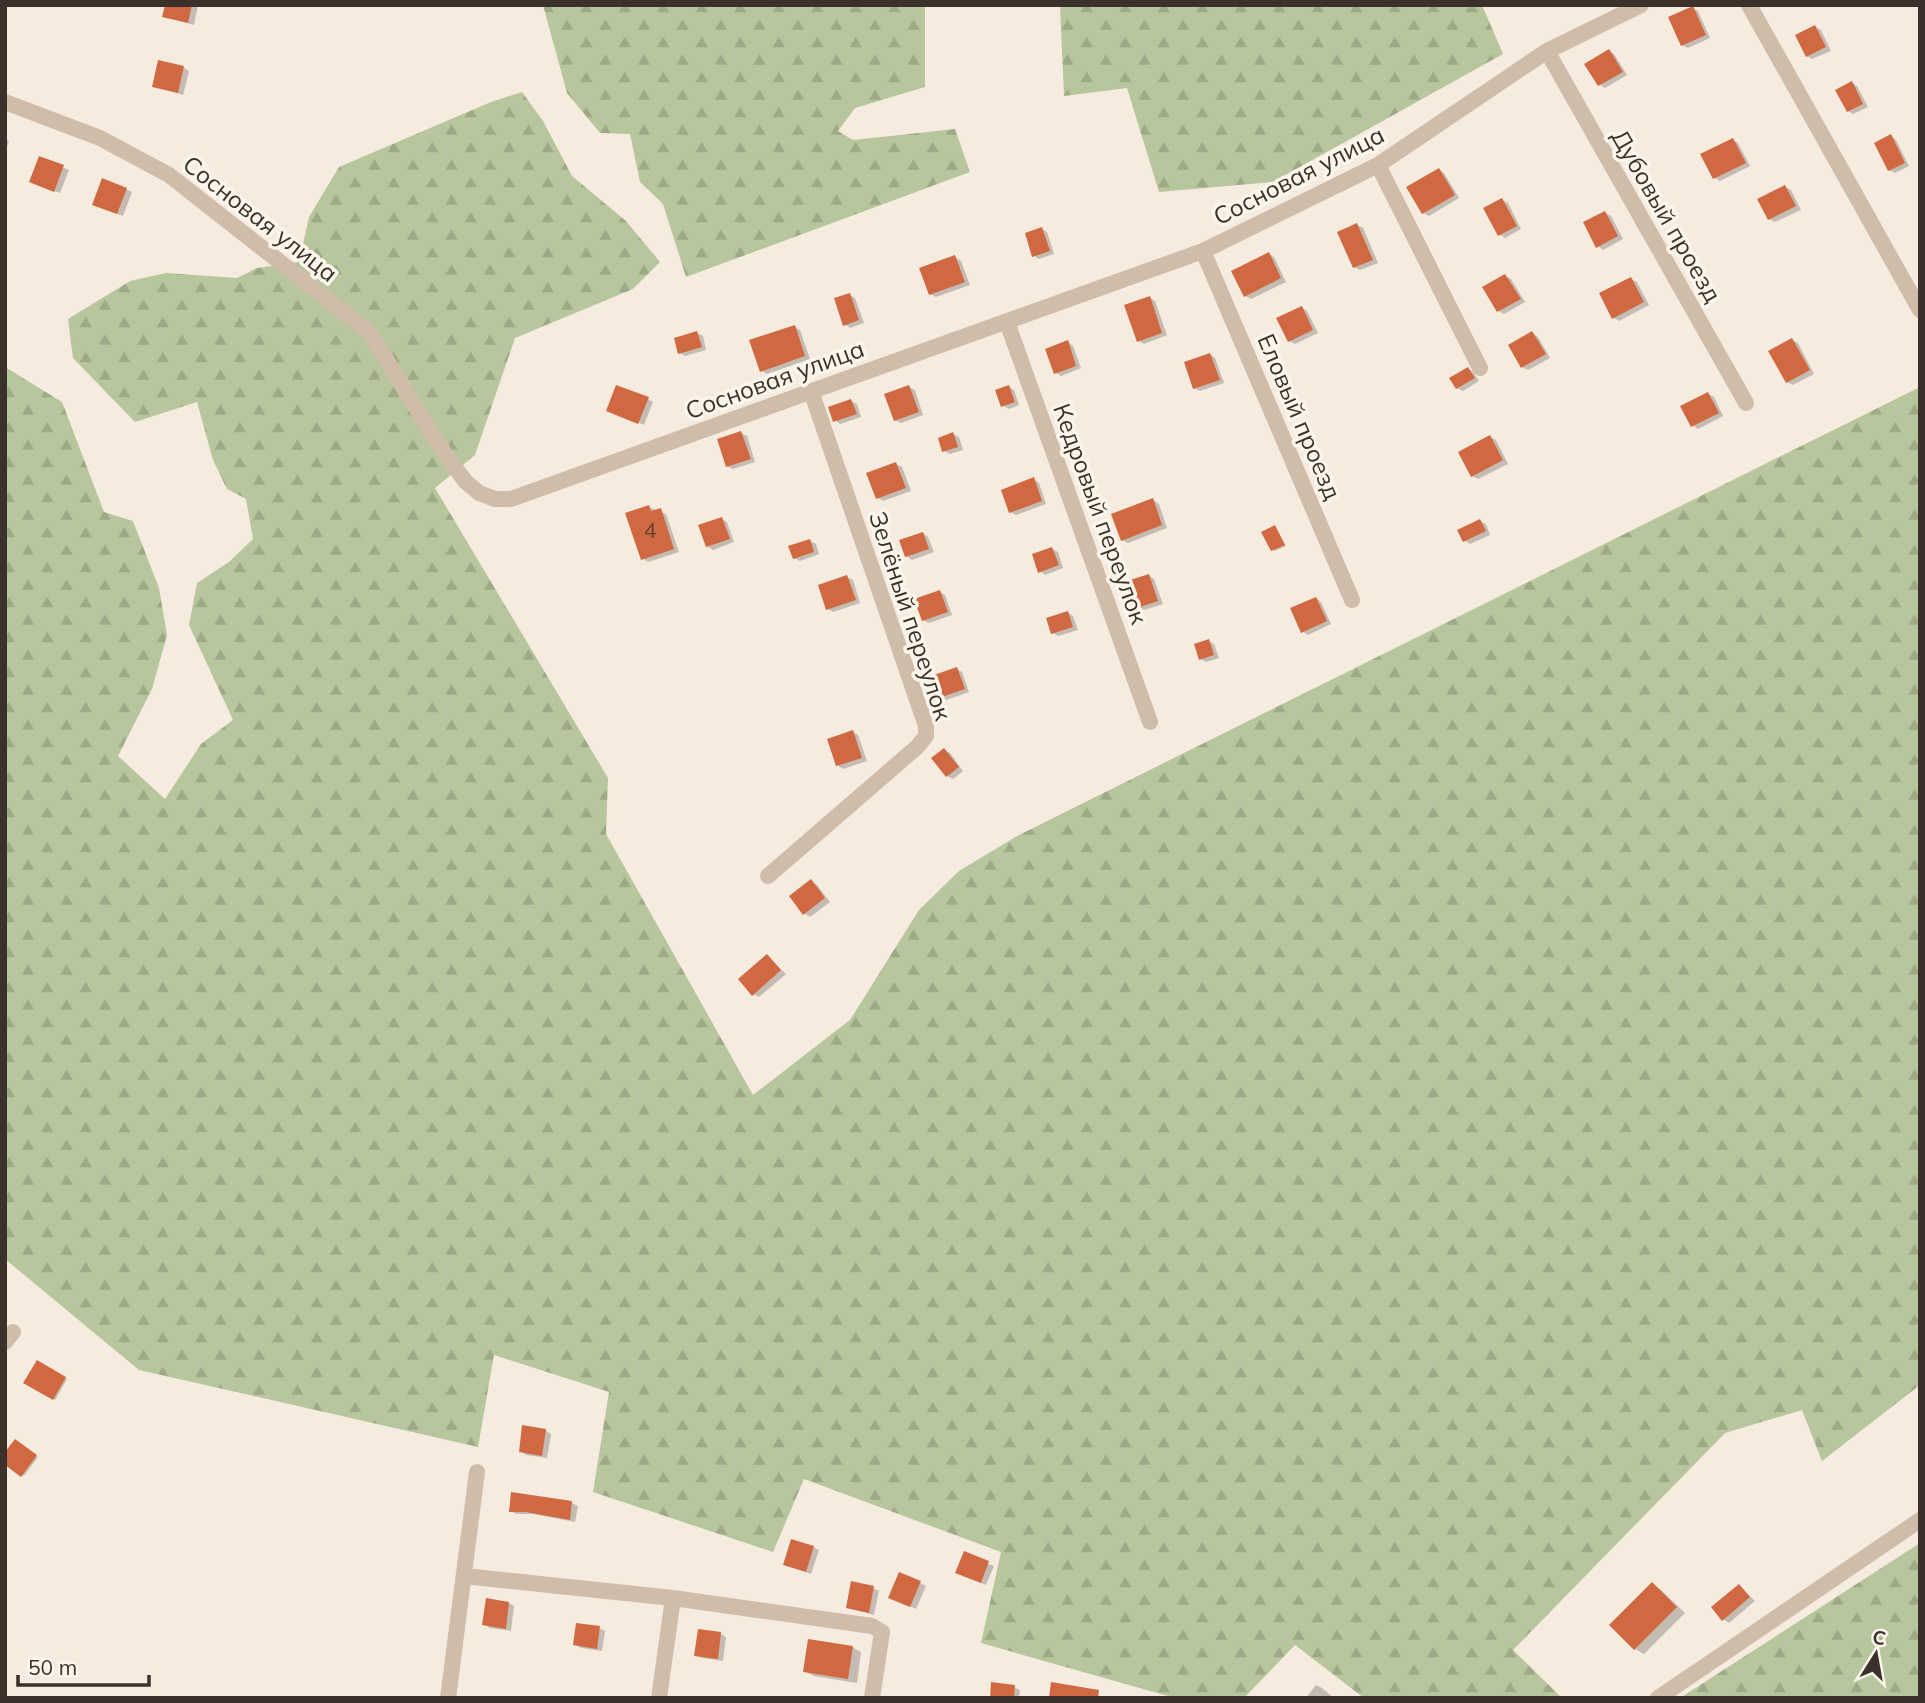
<svg xmlns="http://www.w3.org/2000/svg" width="1925" height="1703" font-family="Mulish,sans-serif">
<style>
.forest{fill:url(#forest-firs)}
.shadow{fill:#0003}
.building{fill:#d06942}
.lines{fill:none;stroke-linecap:round;stroke-linejoin:round}
.street{stroke:#cfbca9;stroke-width:16}
.labels{text-anchor:middle;stroke-width:7;stroke-linejoin:round;paint-order:stroke}
.number-label{font-size:21px;fill:#613e30}
.street-label{font-size:24px;fill:#3c302a;stroke:#fcf5ec}
</style>
<defs>
<pattern id="forest-firs" width="22" height="20" patternUnits="userSpaceOnUse" patternTransform="scale(1.75)"><rect width="22" height="20" fill="#b7c69d"/><path d="M5 1l3.5 6h-7zM16 11l3.5 6h-7z" fill="#9eaa87"/></pattern>
</defs>
<rect width="100%" height="100%" fill="#f5ebdf"/>
<path class="forest" d="M543,5h382v82l-70,21 -17,23 15,9 102,-11 15,43 -284,105 -23,-73 -23,-22 -10,-48 -30,-1 -33,-40z
M1060,5h422l21,49 -230,128 -114,10 -32,-104 -63,8z
M522,92l21,29 29,55 54,45 34,41 -27,27 -118,49 -40,117 -40,33 173,290 -2,56 147,261 97,-75 69,-110 40,-39 60,-36 901,-448v998l-98,76 -20,-51 -77,23 -212,217 49,48h-198l-69,-53 -51,53h-69l-194,-55 20,-91 -197,-73 -31,73 -180,-60 16,-100 -115,-37 -16,92 -339,-77 -134,-111v-892l57,35 42,110 29,9 26,67 8,47 -15,54 -34,67 47,43 36,-55 32,-24 -44,-95 8,-42 32,-21 24,-23 -7,-40 -19,-10 -14,-29 -16,-58 -62,20 -62,-64 -5,-39 62,-38 36,-8 71,5 20,-10 42,-6 10,-45 30,-50 152,-65z
M1920,1543v155h-240z"/>
<path class="shadow" d="M166,5h32l-4,20 -30,-9z
M1693,8l5,3 12,27 -22,10 -6,-3z
M1815,27l6,3 10,21 -19,8 -5,-3z
M1609,51l5,3 13,21 -22,13 -5,-3z
M183,67l6,4 -6,24 -29,-9z
M1852,83l5,3 11,21 -15,7 -5,-3z
M1891,136l5,4 13,26 -14,7 -6,-3z
M5,139l4,2 -4,11z
M1732,140l6,3 12,23 -30,15 -5,-3z
M40,158l29,12 -9,23 -23,-8z
M1439,170l5,3 15,25 -30,18 -6,-3z
M103,180l29,12 -9,24 -23,-9z
M1785,187l6,3 10,20 -26,12 -6,-3z
M1502,200l6,3 13,26 -16,9 -6,-4z
M1605,213l6,3 12,23 -20,11 -5,-4z
M1357,225l6,3 15,35 -18,7 -6,-3z
M1042,229l5,3 7,22 -15,5 -5,-3z
M1269,254l5,3 12,25 -35,17 -6,-3z
M955,257l6,4 9,24 -34,12 -6,-3z
M1505,276l6,3 14,23 -21,12 -5,-3z
M1631,279l6,3 12,23 -30,16 -6,-4z
M850,295l5,3 9,25 -14,5 -5,-4z
M1150,298l5,3 12,34 -23,9 -6,-4z
M1302,308l5,3 11,22 -23,11 -6,-3z
M795,327l5,3 10,29 -43,15 -6,-4z
M697,333l6,3 3,14 -21,6 -5,-3z
M1532,333l6,4 12,21 -22,12 -6,-3z
M1792,340l6,3 16,31 -21,11 -6,-3z
M1068,342l5,4 8,22 -20,8 -6,-4z
M1210,354l5,4 9,25 -24,8 -6,-3z
M1468,369l5,3 6,9 -16,10 -6,-3z
M909,387l6,3 8,25 -22,8 -6,-3z
M1009,387l5,3 5,15 -10,4 -6,-4z
M1708,394l6,3 9,19 -25,13 -6,-4z
M648,399l5,3 -9,23 -30,-12z
M851,401l6,3 4,13 -21,7 -5,-4z
M741,433l6,3 8,26 -22,7 -6,-3z
M953,434l6,3 4,13 -13,4 -6,-3z
M1490,437l6,3 12,24 -30,15 -6,-3z
M896,464l6,3 9,24 -28,10 -5,-3z
M1034,479l5,4 7,21 -30,11 -6,-3z
M1153,500l6,4 8,24 -39,15 -6,-3z
M649,507l17,7 13,38 -31,10 -6,-4z
M722,519l5,3 7,20 -21,8 -6,-4z
M1480,521l6,3 4,11 -20,9 -5,-3z
M1275,527l11,19 -11,5 -2,-1z
M923,533l5,4 6,15 -22,8 -6,-4z
M810,541l6,3 3,10 -19,7 -6,-3z
M1052,549l6,3 5,16 -18,7 -5,-4z
M1149,576l5,3 9,25 -19,6 -6,-3z
M847,577l6,3 7,23 -27,9 -5,-3z
M940,592l5,3 7,20 -23,8 -6,-3z
M1316,598l5,4 10,22 -23,11 -6,-4z
M1068,613l5,3 5,14 -20,6 -5,-3z
M1209,641l5,3 5,14 -13,4 -5,-3z
M957,669l5,3 7,20 -23,8 -6,-3z
M853,732l5,3 9,26 -24,8 -6,-4z
M944,750l6,3 13,18 -10,8 -6,-3z
M811,881l6,4 13,17 -20,15 -5,-3z
M767,956l19,18 -27,23 -6,-3z
M37,1362l30,17 -12,21 -29,-17z
M545,1430l6,4 -4,24 -21,-3 -6,-4z
M15,1441l23,16 -14,19 -19,-13z
M513,1494l59,9 6,3 -3,16 -42,-8h-17l-5,-3z
M813,1547l6,3 -8,24 -26,-10z
M965,1554l29,12 -8,19 -23,-9z
M920,1583l6,3 -10,23 -20,-9z
M1652,1584l9,6 24,23 -41,41 -9,-5 -23,-24z
M1739,1586l16,15 -26,22 -6,-4z
M873,1588l6,3 -5,24 -26,-7z
M509,1603l5,3 -3,25 -21,-3 -6,-4z
M599,1628l6,3 -3,20 -21,-3 -6,-4z
M721,1634l5,3 -3,24 -21,-3 -6,-3z
M852,1647l9,5 -4,31 -43,-7 -9,-5z
M1316,1685l6,3 12,10h-28z
M1014,1687l6,3 -1,8h-27z"/>
<path class="building" d="M165,5h27l-4,18 -26,-6z
M1693,6l13,29 -25,11 -13,-29z
M1815,25l11,22 -20,10 -11,-22z
M1609,49l14,23 -25,14 -14,-22z
M158,60l26,6 -6,27 -26,-6z
M1852,81l11,23 -16,8 -12,-22z
M1891,134l14,29 -17,8 -14,-28z
M1733,138l13,25 -33,16 -13,-25z
M39,156l25,9 -10,27 -25,-10z
M1439,168l16,27 -33,19 -16,-27z
M102,178l25,10 -10,26 -25,-9z
M1785,185l11,21 -28,14 -11,-21z
M1502,198l15,28 -19,10 -15,-28z
M1605,211l13,25 -22,12 -13,-26z
M1357,223l16,37 -20,8 -16,-36z
M1042,227l8,24 -18,6 -7,-24z
M1269,252l12,26 -37,19 -13,-26z
M955,255l10,27 -36,13 -10,-27z
M1505,274l16,25 -24,13 -15,-25z
M1631,277l13,25 -32,17 -13,-26z
M850,293l9,27 -16,6 -9,-28z
M1150,296l12,37 -25,9 -13,-37z
M1302,306l11,24 -25,12 -12,-24z
M795,325l10,31 -45,16 -11,-32z
M697,331l5,16 -24,7 -4,-16z
M1532,331l14,23 -25,14 -13,-23z
M1792,338l18,32 -24,13 -18,-32z
M1068,340l8,26 -22,8 -9,-25z
M1210,353l10,27 -27,9 -9,-27z
M1468,367l7,11 -19,11 -7,-11z
M616,385l33,12 -11,27 -32,-13z
M909,385l10,27 -25,9 -10,-27z
M1009,385l6,17 -14,5 -6,-17z
M1708,392l11,21 -28,14 -11,-21z
M851,399l6,15 -24,8 -5,-15z
M741,431l10,28 -25,8 -9,-28z
M953,432l5,15 -16,5 -4,-14z
M1490,435l13,25 -32,17 -13,-25z
M896,462l10,26 -30,11 -10,-26z
M1034,477l8,24 -33,12 -8,-23z
M1153,498l9,27 -41,16 -10,-27z
M649,505l2,6 10,-3 13,41 -33,11 -16,-47z
M722,517l8,22 -24,8 -8,-22z
M1480,519l6,12 -23,11 -6,-12z
M1275,525l10,20 -14,6 -10,-19z
M923,532l6,17 -24,8 -6,-17z
M810,539l4,13 -21,7 -5,-13z
M1052,547l7,18 -21,8 -6,-19z
M1149,574l9,27 -21,7 -10,-27z
M847,575l9,25 -30,10 -8,-25z
M940,590l8,22 -26,9 -8,-22z
M1316,597l11,24 -26,12 -11,-25z
M1068,611l5,16 -22,7 -5,-16z
M1209,639l5,16 -15,5 -5,-16z
M957,667l8,22 -26,9 -8,-22z
M853,730l9,28 -26,8 -9,-27z
M944,748l15,19 -13,10 -15,-19z
M811,879l14,19 -22,17 -14,-19z
M767,954l14,16 -29,26 -14,-17z
M37,1360l29,17 -13,23 -30,-17z
M522,1425l24,4 -4,27 -23,-4z
M15,1439l22,16 -16,22 -16,-12v-13z
M511,1492l61,9 -2,19 -44,-8h-17z
M791,1539l23,7 -8,26 -23,-7z
M964,1551l25,10 -8,22 -26,-10z
M899,1572l22,9 -11,26 -22,-9z
M851,1581l23,5 -5,27 -23,-5z
M1652,1582l25,25 -43,43 -25,-25z
M1739,1584l11,13 -28,24 -11,-14z
M486,1598l23,4 -3,27 -24,-4z
M576,1623l24,3 -3,23 -24,-4z
M698,1629l23,3 -3,27 -24,-3z
M808,1639l45,7 -5,33 -45,-7z
M991,1682l24,3 -1,13h-24z
M1051,1682l48,8 -1,8h-49z"/>
<g class="lines">
<path class="street" d="M1749,5l171,305
M1547,51l199,352
M5,102l95,36 69,37 200,157 74,119 22,30 14,12 16,6h16l692,-248 175,-86 169,-114 94,-46
M1378,165l102,203
M1203,251l149,349
M1007,322l143,400
M768,876l149,-129 9,-11v-10l-115,-335
M5,1342l8,-10
M464,1576l209,22 199,28 10,6 -10,66
M448,1698l29,-226
M659,1698l14,-100
M1658,1698l262,-178"/>
</g>
<g class="labels">
<g class="number-label">
<text x="650" y="538">4</text>
</g>
<g class="street-label">
<text transform="translate(1299 176) rotate(-27)" y="8">Сосновая улица</text>
<text transform="translate(1666 216) rotate(60)" y="8">Дубовый проезд</text>
<text transform="translate(260 219) rotate(38)" y="8">Сосновая улица</text>
<text transform="translate(775 380) rotate(-20)" y="8">Сосновая улица</text>
<text transform="translate(1299 417) rotate(67)" y="8">Еловый проезд</text>
<text transform="translate(1100 514) rotate(70)" y="8">Кедровый переулок</text>
<text transform="translate(910 616) rotate(72)" y="8">Зелёный переулок</text>
</g>
</g>
<rect width="1925" height="1703" fill="none" stroke="#3c302a" stroke-width="14"/>
<g transform="translate(1876 1654) rotate(11)" stroke="#fcf5ec" stroke-width="5" paint-order="stroke">
<path d="M0-5L12 26L0 18L-12 26Z" fill="#3c302a"/>
<text y="-10" font-size="19" font-weight="bold" text-anchor="middle" fill="#3c302a">С</text>
</g>
<path d="M18 1675v10h131v-10" fill="none" stroke="#3c302a" stroke-width="3.5"/>
<text x="28" y="1675" font-size="21" fill="#3c302a" stroke="#fcf5ec" stroke-width="5" paint-order="stroke">50 m</text>
</svg>
